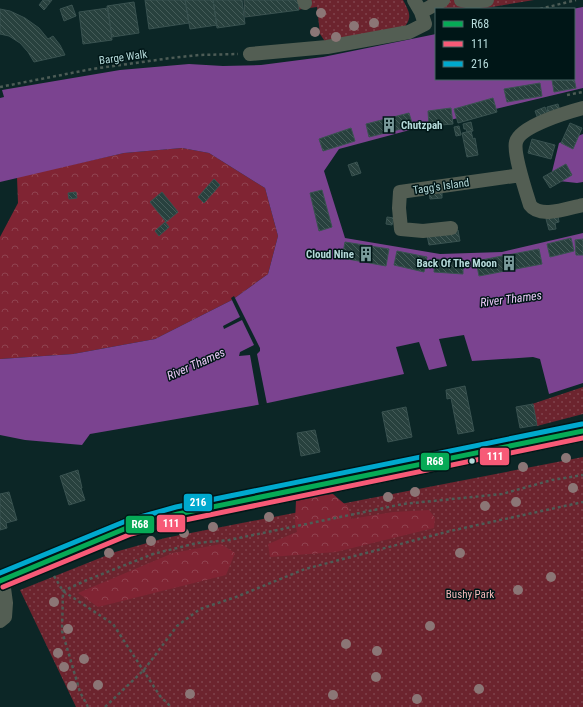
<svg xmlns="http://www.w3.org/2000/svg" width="583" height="707" font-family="'Roboto Condensed',sans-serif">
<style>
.green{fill:url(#green-dots)}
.forest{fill:url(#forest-crowns)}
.water{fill:#7b4390}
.pier{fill:#0c2626}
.building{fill:url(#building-back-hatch);stroke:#395250}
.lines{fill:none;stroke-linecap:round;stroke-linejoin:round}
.path{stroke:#4d5c56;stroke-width:2.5;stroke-dasharray:3 3;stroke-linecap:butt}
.minor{stroke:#535e53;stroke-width:14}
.highway{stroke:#506356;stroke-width:21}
.bus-1-casing{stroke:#001617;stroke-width:8}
.bus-2-casing{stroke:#001617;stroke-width:8}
.bus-3-casing{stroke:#001617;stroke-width:8}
.bus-1{stroke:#06aa56;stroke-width:5}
.bus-2{stroke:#f75a77;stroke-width:5}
.bus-3{stroke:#00a9ce;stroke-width:5}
.tree{fill:#8b7676}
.bus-dot{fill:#b5dada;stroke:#001617;stroke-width:1.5}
.labels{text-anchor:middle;stroke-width:3;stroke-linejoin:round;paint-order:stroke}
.street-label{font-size:11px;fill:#b5dada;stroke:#001617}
.poi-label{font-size:11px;font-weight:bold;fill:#b5dada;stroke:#001617;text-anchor:end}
.park-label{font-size:11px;fill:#f3b7b8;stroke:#001617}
.water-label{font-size:12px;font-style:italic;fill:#e9c8f5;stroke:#001617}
.line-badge{stroke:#001617;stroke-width:1.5}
.badge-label{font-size:11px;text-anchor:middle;font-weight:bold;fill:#fff}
</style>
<defs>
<pattern id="green-dots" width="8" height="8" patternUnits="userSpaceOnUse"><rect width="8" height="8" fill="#6c242e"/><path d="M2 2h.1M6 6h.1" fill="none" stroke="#7f434c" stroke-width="1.8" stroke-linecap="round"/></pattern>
<pattern id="forest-crowns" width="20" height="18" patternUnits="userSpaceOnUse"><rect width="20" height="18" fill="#802433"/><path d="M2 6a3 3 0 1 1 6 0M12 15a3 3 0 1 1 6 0" fill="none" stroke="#904350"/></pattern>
<pattern id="building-back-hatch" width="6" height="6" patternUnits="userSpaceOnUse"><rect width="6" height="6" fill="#28413e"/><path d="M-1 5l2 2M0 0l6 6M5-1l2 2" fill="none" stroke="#455c59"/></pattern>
</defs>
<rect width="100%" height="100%" fill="#0c2626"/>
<path class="green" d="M244,0h159c7,13 10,18 -1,30l-76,13 -6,-9 -3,-27 -72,10z
M427,0h107l-54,9h-43z
M583,387v27l-46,12 -5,-22z
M583,457v250h-507l-56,-117 95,-38 50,-14z"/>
<path class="forest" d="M182,148l27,5 56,35 13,48 -10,38 -36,26 -77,39 -82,15 -73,5v-122l18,-34 -1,-26 107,-24z
M333,494l15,13 3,12 42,-7 36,-2 6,8 -1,10 -98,24 -66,5 -2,-13 29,-12 -2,-11 1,-20 26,-6z
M221,544l14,9 -9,22 -128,32 -20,-14 95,-40z"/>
<path class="water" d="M583,7v81l-162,39 -82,22 -15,22 21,67 95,16 62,-2 81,-19v150l-34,11 -9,-35 -7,-2 -61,4 -8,-26 -25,4 8,27 -18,4 -10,-28 -23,5 8,27 -141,30 -173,30 -8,11 -57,-5 -25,-5v-76l73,-5 82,-15 77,-39 36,-26 10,-38 -13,-48 -56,-35 -27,-5 -58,5 -124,29v-84l4,-1 -2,-7 118,-20 69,-6 34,2 38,-1 62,-8 113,-23v45h138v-70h-2z
M583,134v48l-6,1 -27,-3 9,-37z"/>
<path class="pier" d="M234,296l26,52v3l-3,3 10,50 -8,2 -9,-51 -11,1 1,-4 14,-7 -12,-25 -18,9 -1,-3 17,-9 -9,-19z"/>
<path class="building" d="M43,0h9l-8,10 -5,-5z
M145,0h40l4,23 -40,6z
M185,0h28l4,25 -27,4z
M213,0h29l3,24 -28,4z
M244,0h54l1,10 -54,7z
M134,2l5,31 -27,4 -5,-31z
M72,5l4,11 -12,5 -4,-12z
M108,8l4,32 -29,4 -4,-32z
M0,9l10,2 15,7 14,10 9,11 5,-3 7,9 5,10 -31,7 -6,-10 -8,-9 -11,-7 -9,-2z
M574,78l2,10 -22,4 -2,-12 22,-1z
M540,83l2,13 -35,6 -3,-13z
M493,98l4,14 -39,11 -4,-14z
M558,104l2,7 -12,3 -1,-7z
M545,107l3,8 -10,4 -3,-8z
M451,108l2,16 -24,2 -1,-15z
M409,113l4,13 -44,11 -3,-13z
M471,122l2,9 -6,1 -1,-3h-2l-1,-5z
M570,123l12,5 -9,21 -12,-6z
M459,126l2,9 -5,1 -2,-9z
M351,128l4,13 -32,10 -4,-12z
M471,131l2,8 2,-1 3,17 -11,2 -5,-24z
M532,139l23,6 -4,14 -23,-6z
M357,162l4,11 -9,3 -4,-11z
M566,164l6,11 -22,13 -7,-11z
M214,179l6,6 -16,18 -6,-6z
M322,190l10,37 -13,4 -9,-38z
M442,191v7l-12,1 -1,-7z
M76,192l1,6 -8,1 -1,-6z
M162,192l16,20 -12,10 -16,-20z
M558,216l1,6 -4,1 1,6 -7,1 -3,-11z
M387,217l7,1 -2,7 -6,-1z
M165,222l4,5 -10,9 -4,-5z
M458,230l2,11 -31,4 -2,-10z
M571,238l3,13 -24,6 -3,-13z
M583,239v16h-7l-1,-15z
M345,242l44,7 -3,17 -44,-8z
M539,249l3,15 -63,12 -3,-15z
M397,251l30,6 -3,15 -30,-7z
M435,259l28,2v13l-29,-2z
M465,386l9,45 -16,3 -7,-36 -4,1 -1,-9z
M533,404l4,21 -17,3 -4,-21z
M406,407l6,30 -24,5 -6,-30z
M315,430l5,22 -19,4 -4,-23z
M78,470l4,18h-1l4,12 -16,5 -9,-29z
M9,492l8,28 -11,3 1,5 -7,2v-36z"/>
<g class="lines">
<path class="path" d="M540,9l36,-9
M0,87l92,-18 79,-11 28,-3 39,-1
M567,95l16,-3
M54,576l9,15 50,33 47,72 11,11
M88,707l-8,-15 -18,-61 1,-40 24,-11 66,-26 44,-11 32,-3 174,-36 99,-10 50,-14 31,-5
M105,707l39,-37 33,-44 23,-17 36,-12 69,-28 145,-38 133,-29"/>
<path class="minor" d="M304,0l1,3
M461,0l10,2 16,-2
M421,12l22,-12
M250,54l77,-7 82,-15 16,-8 -4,-12 -7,-12
M583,108c-15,4 -63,18 -67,34 -3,11 10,50 14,63 10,14 38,3 53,0
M451,228l-28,3 -22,-2 -2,-21 1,-16 121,-17
M0,621l5,-4 1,-14 -3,-22"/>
<path class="highway" d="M0,581l129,-54 49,-13 405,-83"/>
<defs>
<path id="bus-1" d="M0,581l129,-54 49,-13 405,-83"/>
<path id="bus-2" d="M3,587l128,-53 49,-13 403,-83"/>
<path id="bus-3" d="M0,573l126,-52 50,-14 406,-83"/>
</defs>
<use href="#bus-1" class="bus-1-casing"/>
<use href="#bus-2" class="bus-2-casing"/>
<use href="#bus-3" class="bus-3-casing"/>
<use href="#bus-1" class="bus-1"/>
<use href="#bus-2" class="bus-2"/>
<use href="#bus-3" class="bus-3"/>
</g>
<g class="tree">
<circle cx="321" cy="13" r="5"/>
<circle cx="374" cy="23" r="5"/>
<circle cx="354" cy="26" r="5"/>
<circle cx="315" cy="32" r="5"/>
<circle cx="336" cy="37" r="5"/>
<circle cx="566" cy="458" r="5"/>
<circle cx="523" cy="467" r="5"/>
<circle cx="573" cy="488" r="5"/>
<circle cx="415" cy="492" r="5"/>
<circle cx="388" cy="497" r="5"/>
<circle cx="516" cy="502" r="5"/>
<circle cx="485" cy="506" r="5"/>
<circle cx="269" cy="517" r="5"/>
<circle cx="213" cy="527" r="5"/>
<circle cx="184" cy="533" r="5"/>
<circle cx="151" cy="541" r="5"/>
<circle cx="109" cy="553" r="5"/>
<circle cx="460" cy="553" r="5"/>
<circle cx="551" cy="577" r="5"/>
<circle cx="518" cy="590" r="5"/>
<circle cx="54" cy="602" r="5"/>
<circle cx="430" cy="626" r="5"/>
<circle cx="68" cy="629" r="5"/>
<circle cx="346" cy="644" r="5"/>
<circle cx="377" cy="651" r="5"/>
<circle cx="58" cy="653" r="5"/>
<circle cx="84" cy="659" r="5"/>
<circle cx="64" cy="667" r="5"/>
<circle cx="376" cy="677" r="5"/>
<circle cx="98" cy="685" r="5"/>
<circle cx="72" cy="686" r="5"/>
<circle cx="479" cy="689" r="5"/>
<circle cx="190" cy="694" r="5"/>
<circle cx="333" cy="695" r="5"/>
<circle cx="417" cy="699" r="5"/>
</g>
<defs>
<symbol id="building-bare" viewBox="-9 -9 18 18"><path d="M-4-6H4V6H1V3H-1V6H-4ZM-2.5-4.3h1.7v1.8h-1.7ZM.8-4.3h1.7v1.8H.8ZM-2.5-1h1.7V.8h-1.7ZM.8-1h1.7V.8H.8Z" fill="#7a9b9b" stroke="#001617" stroke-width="2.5" paint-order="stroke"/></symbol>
</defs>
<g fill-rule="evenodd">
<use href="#building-bare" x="378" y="114" width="22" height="22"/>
<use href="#building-bare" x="355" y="243" width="22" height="22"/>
<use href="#building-bare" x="498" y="252" width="22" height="22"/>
</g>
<circle class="bus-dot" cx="472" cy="461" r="3.5"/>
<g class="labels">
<g class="street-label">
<text transform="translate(123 57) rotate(-8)" y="4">Barge Walk</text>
<text transform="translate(441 186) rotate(-8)" y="4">Tagg's Island</text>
</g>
<g class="poi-label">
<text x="401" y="129" text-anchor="start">Chutzpah</text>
<text x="354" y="258">Cloud Nine</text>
<text x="497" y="267">Back Of The Moon</text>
</g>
<g class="park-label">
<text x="470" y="598">Bushy Park</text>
</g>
<g class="water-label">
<text transform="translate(511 299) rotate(-7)" y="4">River Thames</text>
<text transform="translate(196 364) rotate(-24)" y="4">River Thames</text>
</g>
</g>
<g class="line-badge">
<rect x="479" y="447" width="31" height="19" rx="4" fill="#f75a77"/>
<rect x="420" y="452" width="30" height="19" rx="4" fill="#06aa56"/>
<rect x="183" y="493" width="30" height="19" rx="4" fill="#00a9ce"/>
<rect x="156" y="514" width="30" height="19" rx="4" fill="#f75a77"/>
<rect x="125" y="515" width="30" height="19" rx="4" fill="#06aa56"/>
</g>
<g class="badge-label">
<text x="495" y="460">111</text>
<text x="435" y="465">R68</text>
<text x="198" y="506">216</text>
<text x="171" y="527">111</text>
<text x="140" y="528">R68</text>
</g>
<rect x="435" y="8" width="140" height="72" fill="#001617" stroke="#486465"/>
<rect x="443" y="21" width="20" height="6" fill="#06aa56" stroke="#486465"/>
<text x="471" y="28" font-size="12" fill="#b5dada">R68</text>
<rect x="443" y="41" width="20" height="6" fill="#f75a77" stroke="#486465"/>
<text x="471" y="48" font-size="12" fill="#b5dada">111</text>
<rect x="443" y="61" width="20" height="6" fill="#00a9ce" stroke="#486465"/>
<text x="471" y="68" font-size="12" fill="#b5dada">216</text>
</svg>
